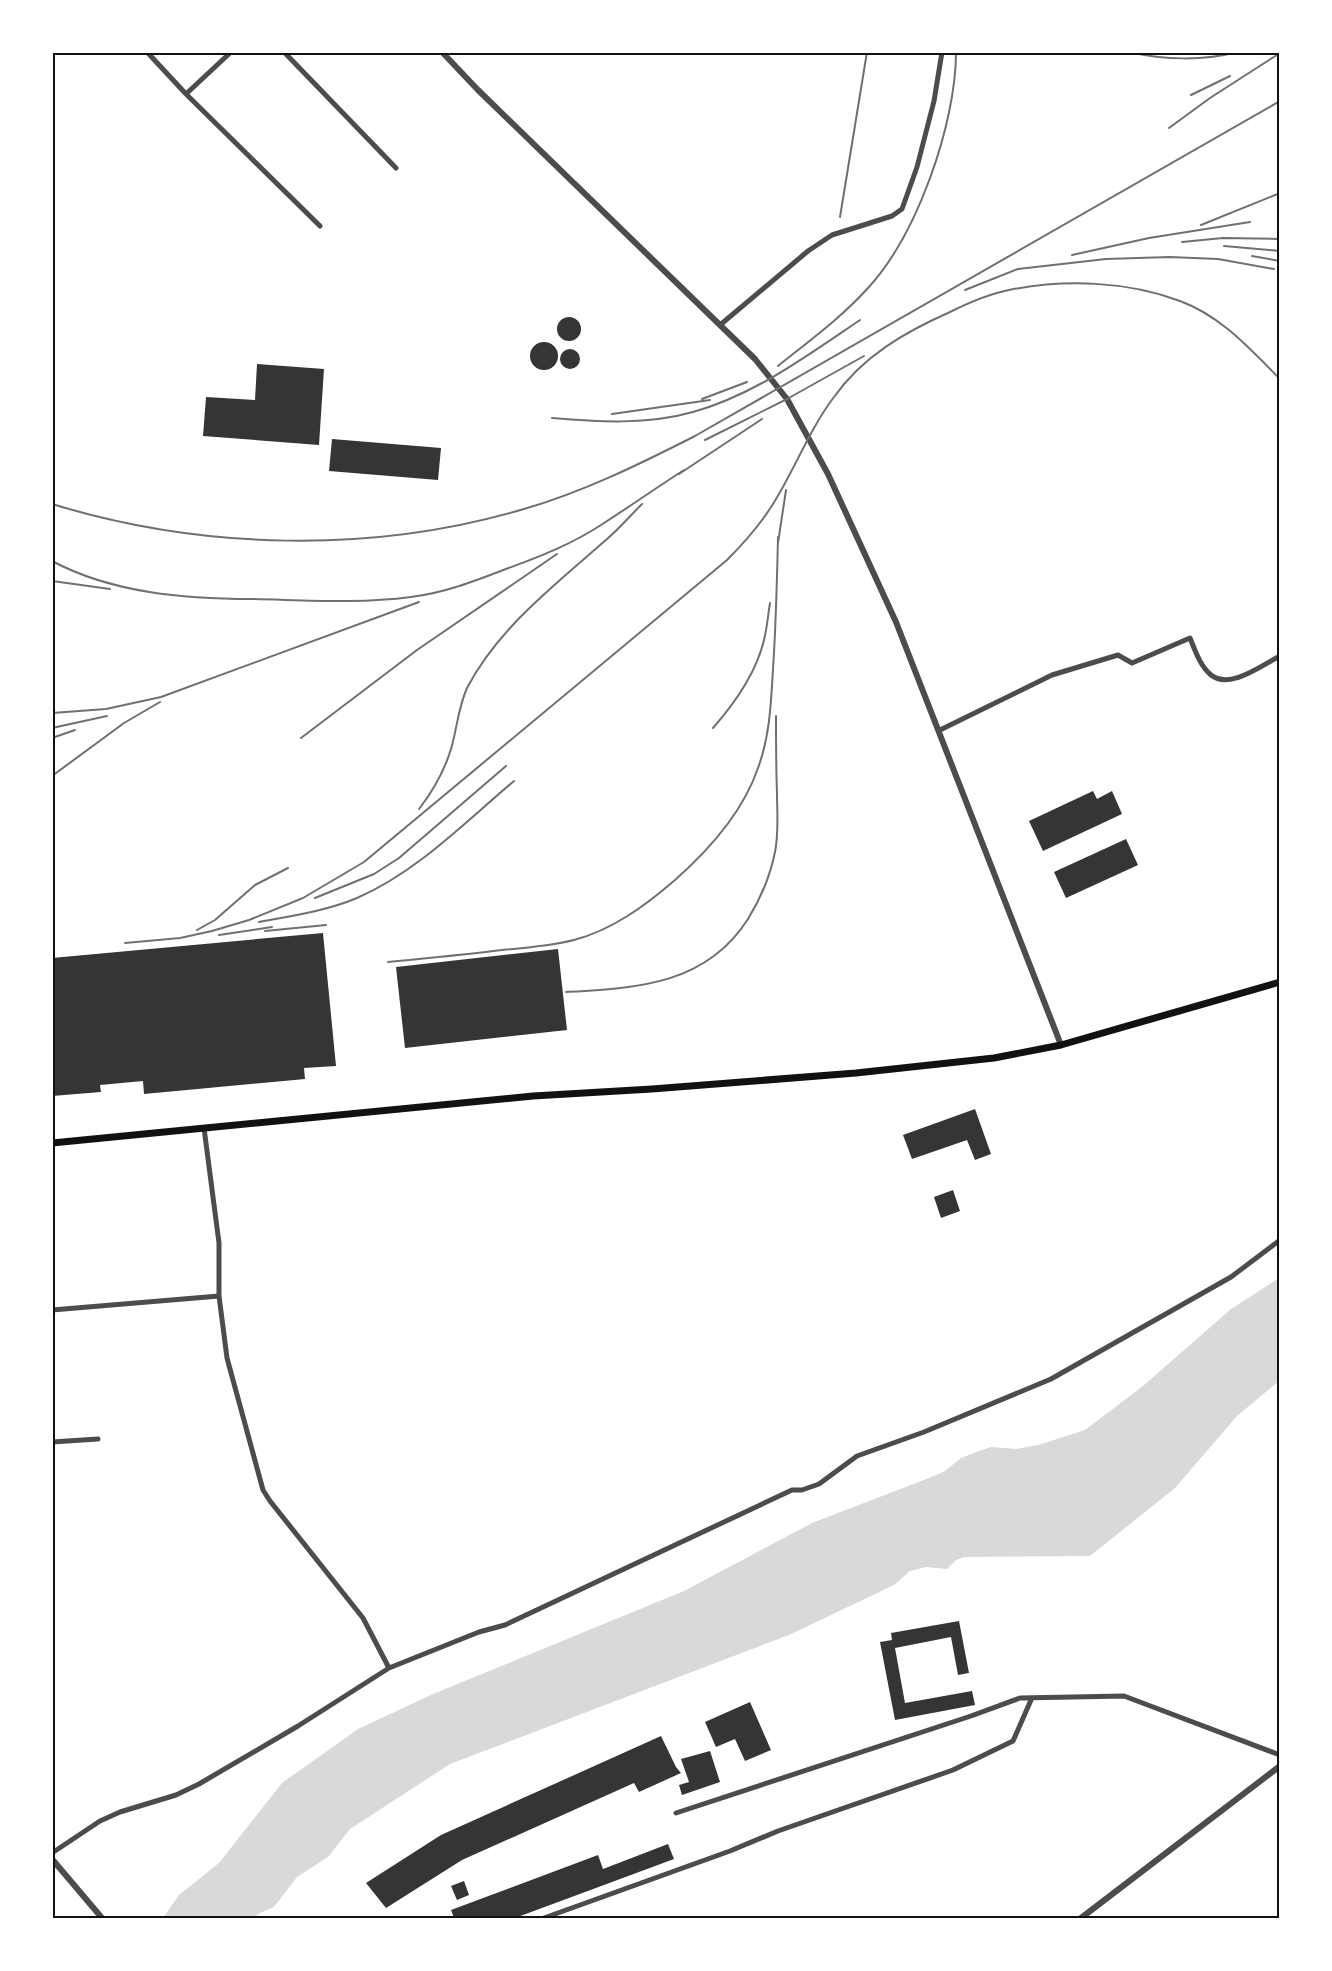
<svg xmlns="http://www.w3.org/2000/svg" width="1332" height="1971" font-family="'Sofia Sans Condensed',sans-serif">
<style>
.water{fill:#d9d9d9}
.building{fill:#353535}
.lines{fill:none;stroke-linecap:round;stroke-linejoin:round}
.minor{stroke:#4c4c4c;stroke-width:5}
.tertiary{stroke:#4c4c4c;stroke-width:6}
.secondary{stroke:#111;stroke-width:7}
.rail{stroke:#707070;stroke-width:2}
.neatline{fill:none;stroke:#111;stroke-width:2}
</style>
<rect width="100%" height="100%" fill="#fff"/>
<path class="water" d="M1279,1278v103l-42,35 -62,72 -85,68 -125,1 -9,3 -9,9 -21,-2 -16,4 -16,14 -105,50 -339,129 -100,65 -22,28 -31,20 -23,30 -16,7 -3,4h-92l16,-23 40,-32 63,-80 76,-54 75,-35 251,-103 128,-68 117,-45 16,-7 16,-13 18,-7 12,-4 25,2 22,-4 47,-15 58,-44 88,-77z"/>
<path class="building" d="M557 329a12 12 0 1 1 24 0a12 12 0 1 1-24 0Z
M530 356a14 14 0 1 1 28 0a14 14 0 1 1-28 0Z
M560 359a10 10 0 1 1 20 0a10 10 0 1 1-20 0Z
M257,364l67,5 -5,76 -116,-9 3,-39 49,3z
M332,439l109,9 -3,32 -109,-9z
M1093,791l4,8 15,-8 10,23 -79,37 -14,-30z
M1126,839l12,26 -72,33 -12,-26z
M323,933l13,133 -32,2 1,11 -161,15 -1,-13 -43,4 1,7 -49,4v-138z
M558,949l9,81 -162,18 -9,-81z
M975,1109l16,45 -16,6 -8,-20 -55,19 -9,-24z
M953,1190l7,21 -19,7 -7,-21z
M959,1621l10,52 -11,2 -7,-38 -56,11 10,55 67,-12 3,14 -80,15 -15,-78 12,-2 -1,-7z
M750,1702l21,48 -26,11 -10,-22 -19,8 -11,-25z
M661,1736l15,31 5,6 -42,19 -5,-9 -172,77 -76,48 -20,-25 75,-48z
M710,1751l10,31 -38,13 -3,-10 10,-3 -8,-23z
M668,1844l6,15 -159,59h-61l-3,-8 147,-55 5,14z
M464,1881l5,14 -12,5 -6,-14z"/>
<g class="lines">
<path class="minor" d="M147,52l39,42 134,132
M284,52l112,116
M186,94l45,-42
M720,325l88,-74 24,-16 60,-19 10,-7 15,-42 17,-66 8,-49
M940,730l112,-55 66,-20 14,8 58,-25c5,12 10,28 21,37 19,15 51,-10 69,-19
M204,1128l15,115v53l8,62 36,132 7,11 93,117 26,50
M52,1310l167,-14
M52,1442l46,-3
M676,1813l295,-97 49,-18 104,-2 156,59
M52,1853l48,-32 20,-9 56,-17 23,-11 99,-58 91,-58 90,-36 26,-7 287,-135h10l17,-6 38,-28 67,-24 127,-53 180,-102 49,-37
M544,1918l186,-67 48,-20 175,-61 60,-29 18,-41"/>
<path class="tertiary" d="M442,52l36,38 277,269 32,40 41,75 68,148 165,423
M52,1859l50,59
M1081,1918l199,-152"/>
<path class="secondary" d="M52,1143l481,-47 119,-7 204,-16 138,-15 67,-13 219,-63"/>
<path class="rail" d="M1130,52c33,8 74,9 107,0
M1191,95l39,-19
M1169,128l41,-30 70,-45
M840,217l27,-165
M1201,225l79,-32
M1182,242l41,-4 57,1
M1224,246l56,5
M1072,255l77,-17 101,-16
M1252,256l28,5
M965,290l53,-21 88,-10 64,-2 48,2 56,10
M778,366c31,-25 64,-49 90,-78 49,-53 88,-164 88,-236
M702,399l45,-17
M612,414l98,-14
M552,418c47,4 95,7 141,-6 61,-17 114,-56 167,-92
M705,440l82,-41 77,-43
M679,474l83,-55
M52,504c150,46 321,50 472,5 59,-17 116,-45 171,-73l585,-335
M778,543l8,-53
M52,561c60,32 133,38 200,38 52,1 106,5 159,-2 33,-4 64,-16 95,-28 33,-12 66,-25 95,-44 28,-18 55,-37 83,-55
M52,581l58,8
M52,713l54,-4 55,-12 258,-95
M52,728l55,-12
M713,728c22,-25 43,-54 51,-88 3,-12 4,-25 6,-37
M52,738l23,-8
M301,738l116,-88 140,-96
M52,776l72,-53 36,-21
M419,809c14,-18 25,-37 32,-60 6,-20 7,-41 16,-61 32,-61 89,-104 140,-149 12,-10 23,-23 35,-35
M315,898l59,-24 25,-16 107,-92
M259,922c33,-6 67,-11 98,-24 60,-26 107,-75 157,-117
M197,930l18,-10 40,-35 33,-17
M265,931l61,-6
M219,935l53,-8
M125,943l55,-5 32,-7 37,-11 54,-22 61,-36 363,-302c17,-17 33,-35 46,-56 22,-35 36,-74 61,-107 29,-41 71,-65 116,-85 18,-9 39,-18 59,-22 56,-11 118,-9 171,11 41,15 70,48 100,78
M388,962c38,-4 76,-7 114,-12 24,-2 48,-4 72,-10 38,-10 71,-34 101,-60 34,-30 68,-68 83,-112 12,-32 13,-66 15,-99 3,-44 4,-88 5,-132
M566,992c71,-4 140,-7 182,-73 13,-21 22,-42 27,-67 4,-20 2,-39 2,-59 -1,-26 -1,-52 -1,-77"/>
</g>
<rect width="1332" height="1971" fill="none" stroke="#ffffff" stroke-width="108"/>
<rect x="54" y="54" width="1224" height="1863" class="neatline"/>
</svg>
